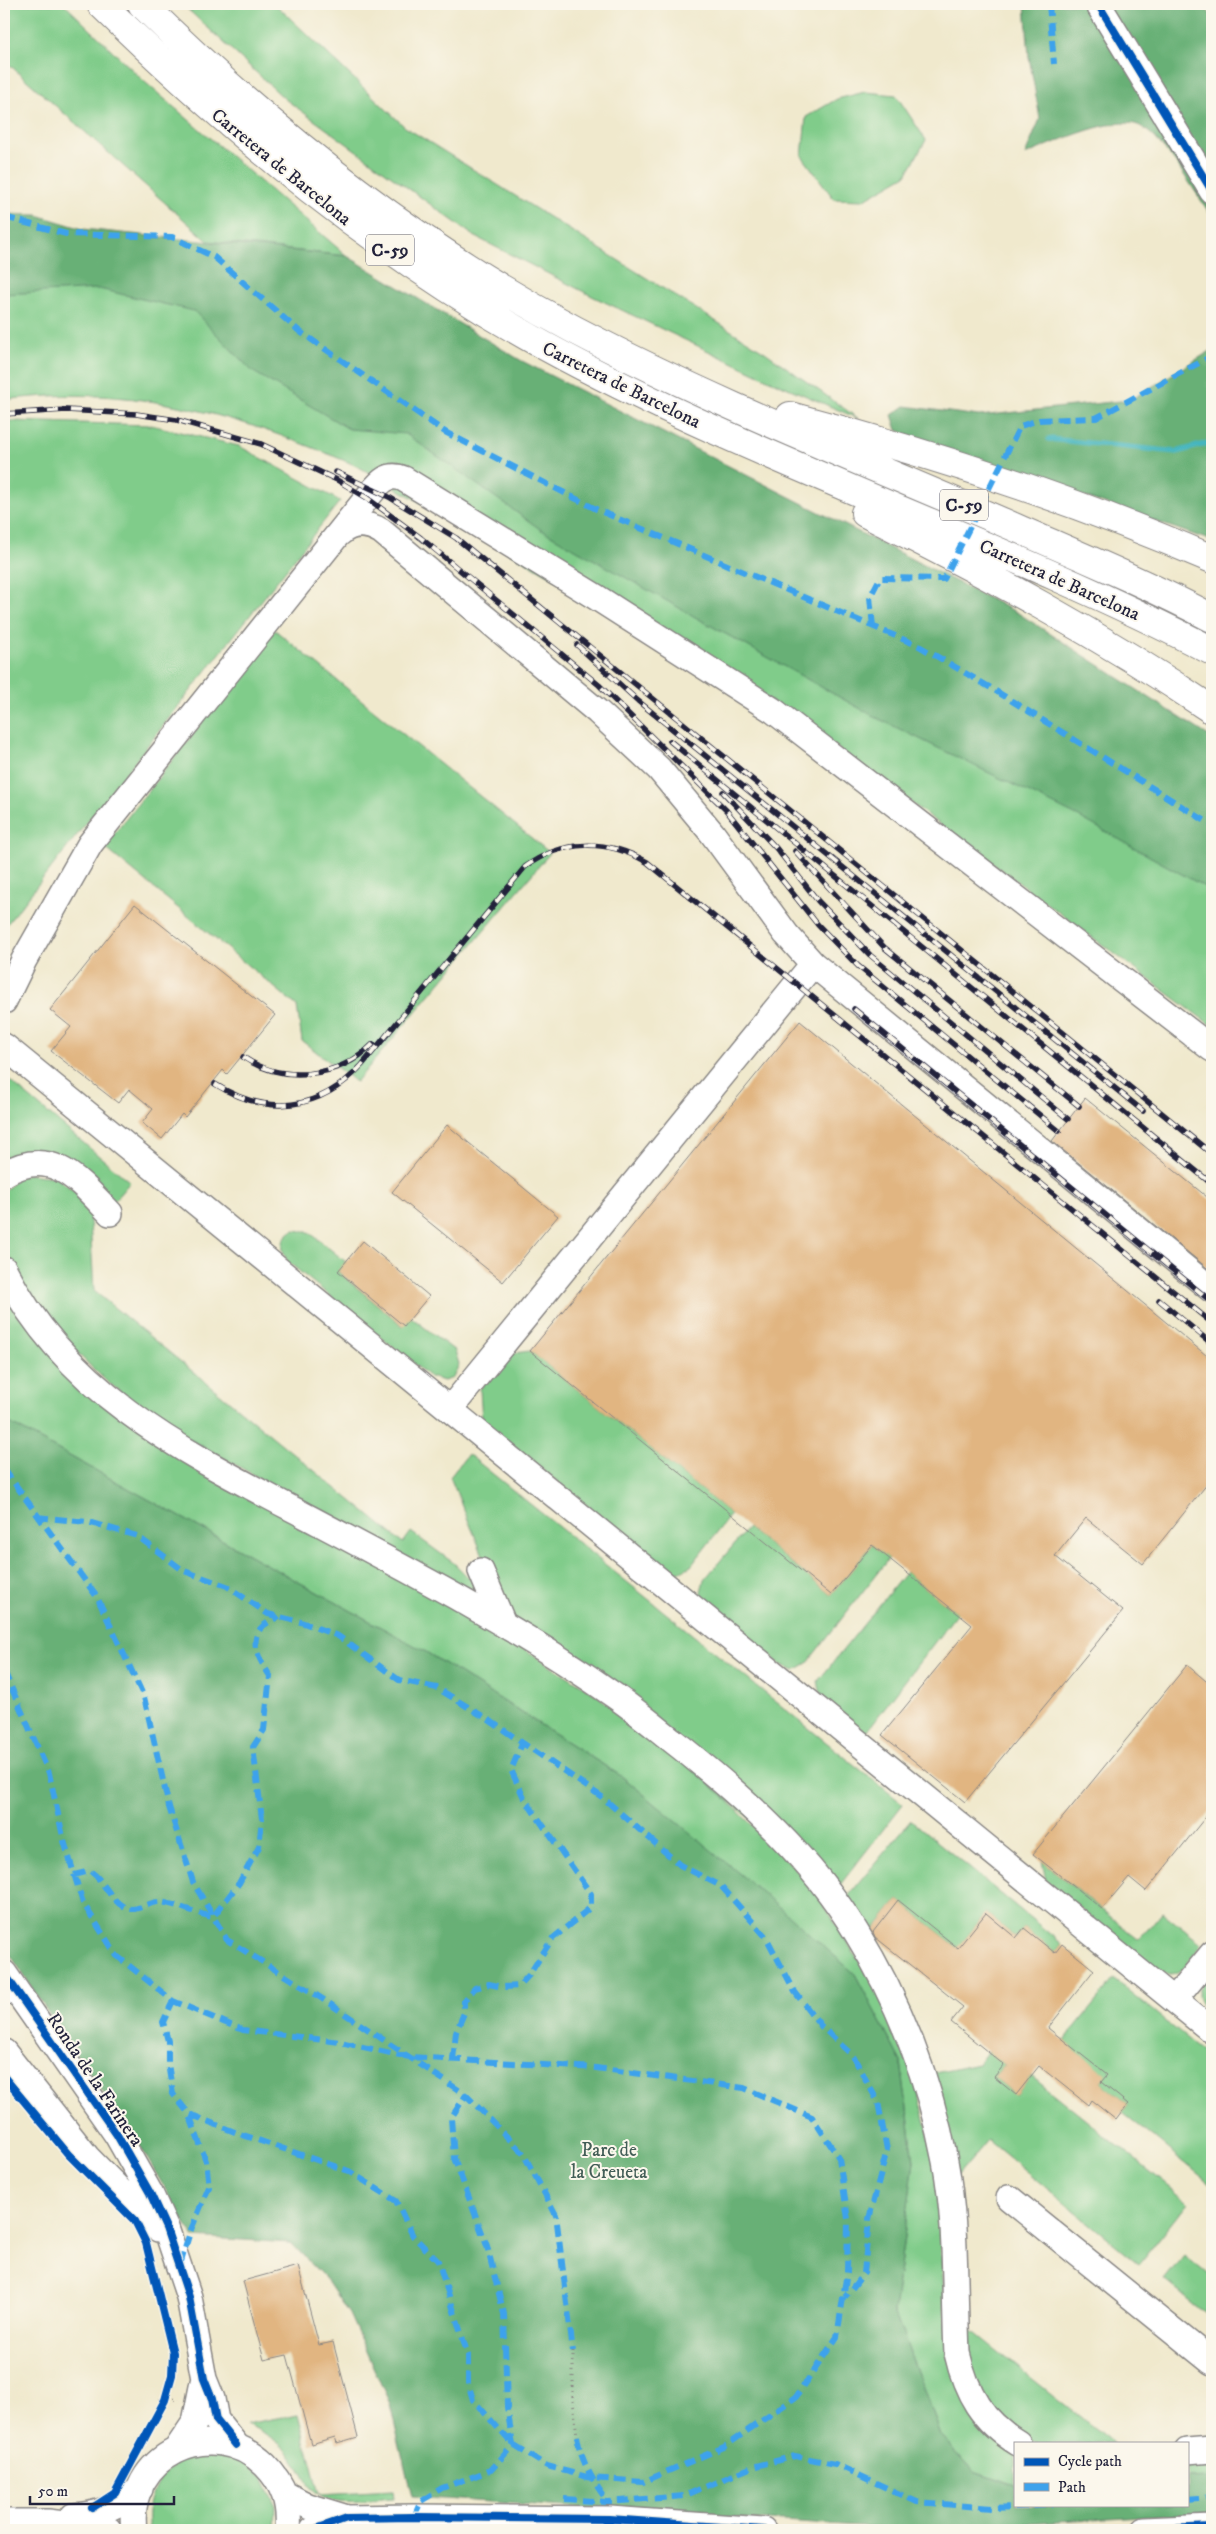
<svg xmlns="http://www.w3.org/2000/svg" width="1216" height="2534" font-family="'IM FELL DW Pica',serif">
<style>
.green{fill:#80cc8a;stroke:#517762}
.forest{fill:#68b076;stroke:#456958}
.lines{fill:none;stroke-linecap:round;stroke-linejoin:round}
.stream{stroke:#45b5be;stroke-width:5.5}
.building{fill:#e1b581}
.minor-casing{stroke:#898684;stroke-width:28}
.highway-casing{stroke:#898684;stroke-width:30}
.path{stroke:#898684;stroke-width:3;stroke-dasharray:1 4;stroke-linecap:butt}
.minor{stroke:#fff;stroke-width:25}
.highway{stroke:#fff;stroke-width:28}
.rail-casing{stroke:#22223b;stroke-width:5.5}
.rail{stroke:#fbf7ec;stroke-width:4;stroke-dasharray:11;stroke-linecap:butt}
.quiet{stroke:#3ea2ec;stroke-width:6;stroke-dasharray:12 6;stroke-linecap:butt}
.cycleway-casing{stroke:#fbf7ec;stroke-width:11}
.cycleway{stroke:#0057b8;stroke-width:8}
.labels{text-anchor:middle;stroke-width:4;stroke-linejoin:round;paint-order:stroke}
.shield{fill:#fbf7ec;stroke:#636270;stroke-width:1}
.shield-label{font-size:18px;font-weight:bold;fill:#22223b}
.street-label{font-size:19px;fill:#22223b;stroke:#fbf7ec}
.park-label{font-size:19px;fill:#435e57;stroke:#fbf7ec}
</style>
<rect width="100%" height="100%" fill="#fbf7ec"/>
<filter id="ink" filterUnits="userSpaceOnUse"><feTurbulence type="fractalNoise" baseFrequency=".02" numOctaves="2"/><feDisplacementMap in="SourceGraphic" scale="10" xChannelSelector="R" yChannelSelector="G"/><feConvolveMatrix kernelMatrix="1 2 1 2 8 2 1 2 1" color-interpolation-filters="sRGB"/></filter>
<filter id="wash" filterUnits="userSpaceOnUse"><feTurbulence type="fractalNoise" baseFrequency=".0096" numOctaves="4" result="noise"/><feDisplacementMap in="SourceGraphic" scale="20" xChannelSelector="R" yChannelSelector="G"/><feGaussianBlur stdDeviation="1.12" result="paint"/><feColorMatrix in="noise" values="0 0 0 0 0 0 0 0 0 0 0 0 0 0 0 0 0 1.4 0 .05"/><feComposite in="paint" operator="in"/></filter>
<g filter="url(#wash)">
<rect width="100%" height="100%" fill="#f0e9cd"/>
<path class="green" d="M4,4h60l82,79 201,173 -139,-15 -204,-181z
M182,4h93l130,123 360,225 94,67 -87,-38 -178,-84 -120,-61 -189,-137z
M865,92l31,3 30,45 -20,35 -43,25 -29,-1 -32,-43 4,-39 31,-18z
M4,268l148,6 1060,603v149l-429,-318 -426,-242c-119,-51 -222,-83 -353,-66z
M10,421l141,4 88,21 101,55 -333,423 -3,10v-511z
M275,630l275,223 -194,229 -54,-41 -5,-35 -193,-159z
M4,1076l126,106 -17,20 -37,-32 -72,-4z
M27,1174l29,3 33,25 5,89 309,252 8,-11 44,32 22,22 -1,10 -9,-1 -304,-171 -57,-43 -33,-32 -50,-61 -19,-38v-58l12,-13z
M294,1230l15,2 37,30 -8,10 65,54 8,-9 44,34 4,13 -6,14 -9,3 -14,-4 -142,-115c-8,-12 -8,-25 6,-32z
M4,1289l45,62 542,340 117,90 103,103 67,107 39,95 19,79 12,192 67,93v35l-41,-14 -33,-36 -47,-124 20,-150 -13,-99 -46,-88 -231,-196 -198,-126 -422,-232z
M530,1351l201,163 -40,52 -12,6 -14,-3 -183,-148 -2,-32 27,-35z
M468,1454l435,350 -67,86 -327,-273 -59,-140z
M748,1528l83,67 41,-50 17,13 -82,105 -12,7 -14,-5 -79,-68 -1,-6 3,-11z
M906,1572l51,41 -91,119 -45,-36 -3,-15z
M911,1820l151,124 -7,9 -31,-25 -8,10 -30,-25 -28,35 -60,-48 -30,37 -23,-37z
M1042,1861l97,79 23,-28 40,32c-12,16 -22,38 -44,27l-112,-90z
M1212,1970v45c-21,-18 -16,-26 0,-45z
M1114,1979l98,80v126l-90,-73 6,-8 -27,-22 5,-7 -42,-34z
M988,2051l16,14 -10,12 22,18 15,-19 157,126 -49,62 -151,-124 -31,37 -26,-103 47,-10z
M1184,2255l28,23v41l-48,-39z
M966,2326l147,117h-71l-14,-5 -34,-27 -21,-36z
M298,2414l21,80 74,-4 1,8c-17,1 -38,5 -55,3 -35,-5 -31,-27 -51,-49 -11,-12 -26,-21 -42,-28z
M207,2453l31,5 25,19 13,29 -1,24h-126c-5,-25 6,-53 28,-67 9,-5 21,-7 30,-10z
M1212,2459v18l-25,1v-18z"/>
<path class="forest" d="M1025,4h177l10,12v201c-15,-22 -54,-88 -77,-93 -29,-6 -83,20 -110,31l15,-36 -11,-62z
M4,214l33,1 46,14 264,27 175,105 496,252 194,125v153l-133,-74 -202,-99 -173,-96 -164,-93 -134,-95 -57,-5 -97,-58 -58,-60 -95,-22 -95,5z
M1212,350v191l-301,-104 -14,-7 -5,-15 13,-9 74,10 151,-16z
M4,1420l422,232 198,126 146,121 85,75 46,88 13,100 -20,149 47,124 33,36 41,14v20h172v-27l25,-1v36l-290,17 -510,-33 -22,-93 -41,-90 -24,-36 -34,-35 -98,-6 -57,-98 -74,-105 -58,-89z"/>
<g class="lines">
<path class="stream" d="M1049,439l128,13 35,-10"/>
</g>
<g id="blocks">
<path class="building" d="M135,904l140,111 -48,59 -4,-4 -38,47 -3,-3 -20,25 -20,-16 11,-14 -24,-20 -11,14 -67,-52 20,-24 -21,-17z
M800,1021l412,339v118l-69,86 -57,-46 -31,38 68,55 -158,191 -83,-67 90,-110 -100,-80 -41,50 -301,-244z
M1085,1098l127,103v71l-160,-131z
M447,1125l111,91 -55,66 -111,-90z
M363,1241l66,55 -25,30 -66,-55z
M1187,1665l25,21v123l-66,82 -17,-14 -27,32 -69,-55z
M898,1900l60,48 28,-35 30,25 8,-10 31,25 7,-9 32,26 -46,58 59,47 -6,7 27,22 -12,16 -25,-20 -3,5 -49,-39 -23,29 -22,-18 10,-12 -53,-43 12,-15 -88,-70 -2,-5z
M298,2266l21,79 14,-3 25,95 -21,6 -2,-6 -24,7 -24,-89 -23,5 -21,-79z"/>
</g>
</g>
<g filter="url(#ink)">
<use href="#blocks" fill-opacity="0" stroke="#898684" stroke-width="1"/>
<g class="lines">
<defs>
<path id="minor" d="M1098,4l114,187
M340,533c12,-11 27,-10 41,-2l217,181 61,57 53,64 74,101 27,30 -363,445
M813,964l399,326
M4,1001l20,-41 66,-116 277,-346c11,-13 19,-27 37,-19l192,118 178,114 438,338
M4,1046l1208,985
M4,1174c48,-29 75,7 106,39
M4,1269c63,125 180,183 298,245 106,56 214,112 313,182 23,16 45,35 67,52 66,53 130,111 174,184 43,69 74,149 89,229 12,63 9,128 12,192 9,40 25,68 61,90
M481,1571l22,52
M4,1973l113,162 33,58 16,35 23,69 15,82 8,20 4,21 20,25
M1174,2000l38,-46
M4,2052l83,105 71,72
M1009,2198l203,164
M176,2450l19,-28 8,-40
M1187,2451l25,-2
M285,2494l23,12 39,12
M73,2516c27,-1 45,-10 67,-27
M4,2522h44l61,8
M134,2530c-10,-74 78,-117 131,-65 19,19 25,39 23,65
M313,2530l34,-12 67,-1 196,2 153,11
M1144,2530l68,-3"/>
<path id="highway" d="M101,4c134,131 277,250 442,341 215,118 451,193 669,306
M142,4c129,127 271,241 433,326 141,74 292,133 439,197 66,29 134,57 198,91
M790,416c144,38 285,84 422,143
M865,513c119,59 236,122 347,197"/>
</defs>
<use href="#minor" class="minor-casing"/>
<use href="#highway" class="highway-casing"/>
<path class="path" d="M573,2351v50l4,35
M159,2400l20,-1"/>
<use href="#minor" class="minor"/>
<use href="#highway" class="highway"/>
<defs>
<path id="rail" d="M4,414l62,-4 70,4 41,6 84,24 76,36 30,18 54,40 178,147 127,125 92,115 40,41 201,165
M336,472l53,25 67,41 756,616
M577,645l61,56 505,410
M670,741l542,443
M723,792l53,56 42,53 52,54 198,164
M795,851l90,97 194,158
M854,1009l358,293
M243,1057c39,27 97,21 130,-13
M215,1084c52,33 105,27 147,-19l163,-198c38,-28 82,-28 122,-5l565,461
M1159,1300l53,44"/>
</defs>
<use href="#rail" class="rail-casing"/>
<use href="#rail" class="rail"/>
<path class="quiet" d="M1049,4l5,60
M4,217l62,17 106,3 42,20 85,74 146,101 155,79 319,135 72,42 221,137
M873,627l-3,-30 10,-19 64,1 76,-153 19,-6 57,-2 116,-62
M4,1469l93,128 47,100 25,110 24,75 34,58 94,58 145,97 57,58 33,62 17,136
M37,1517l51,5 49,14 47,35 43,15 41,28 33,8 37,14 61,44 38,8 52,32 113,77 78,68 41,21 45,51 29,55 26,34 32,30 25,46 9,48 -18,69 -5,54 -19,24
M4,1671l45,102 15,68 19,62 34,53 56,45 70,29 97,12 69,15 187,11 148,20 68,29 27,41 9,61 -1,53 -10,65 -41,60 -72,50 -81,35 -52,-4 -44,-12 -34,-21 -40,-45 -5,-17v-28l-30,-94 -25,-25 -17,-35 -47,-30 -109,-37 -51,-20 -16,-20 -5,-30v-23l-5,-19 10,-21
M74,1875l16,-4c14,9 19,28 34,36 12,6 22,-4 34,-5 8,-1 44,13 55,15l26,-34 20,-36 3,-28 -9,-72 11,-17 6,-54c-9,-14 -22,-33 -9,-48 4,-5 13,-8 18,-12
M453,2060l3,-28 8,-19v-12l11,-13 14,-4 14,3 16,-1 10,-11 23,-36 39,-32v-13l-67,-96 -13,-28 11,-26
M180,2265l10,-33 19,-45 -3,-26 -17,-47
M577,2436c4,26 16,45 31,66
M564,2499l44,3 76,-6 68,-29 43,-11 40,8 82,38 75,6 60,-3
M1187,2499l25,-2
M414,2517l7,-16 21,-13 49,-18 22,-25 -6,-38 -3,-93 -17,-68 -33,-88 -3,-40 15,-23"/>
<defs>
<path id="cycleway" d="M1098,4l114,187
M4,1973l113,162 33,58 16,35 23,69 15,82 8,20 4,21 20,25
M4,2077l64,77 67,67 11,22 27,110 -1,22 -7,25 -50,93 -23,15
M313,2530l34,-12 67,-1 196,2 153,11
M1144,2530l68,-3"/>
</defs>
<use href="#cycleway" class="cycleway-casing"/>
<use href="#cycleway" class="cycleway"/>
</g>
</g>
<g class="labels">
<g class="shield">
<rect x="366" y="234.5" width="48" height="31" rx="4"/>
<rect x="940" y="489.5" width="48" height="31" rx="4"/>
</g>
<g class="shield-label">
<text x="390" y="256">C-59</text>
<text x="964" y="511">C-59</text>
</g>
<g class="street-label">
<text transform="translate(282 166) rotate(39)" y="7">Carretera de Barcelona</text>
<text transform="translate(622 384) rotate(26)" y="7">Carretera de Barcelona</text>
<text transform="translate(1060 579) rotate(24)" y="7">Carretera de Barcelona</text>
<text transform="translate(96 2079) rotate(56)" y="7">Ronda de la Farinera</text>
</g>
<g class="park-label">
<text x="609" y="2156">Parc de<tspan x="609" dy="22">la Creueta</tspan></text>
</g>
</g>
<rect width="1216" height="2534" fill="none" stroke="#fbf7ec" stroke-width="20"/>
<rect x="1014" y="2442" width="175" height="65" fill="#fbf7ec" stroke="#a4a2a5"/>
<rect x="1024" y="2458" width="25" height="8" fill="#0057b8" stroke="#a4a2a5"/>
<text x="1058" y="2466" font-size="15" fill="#22223b">Cycle path</text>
<rect x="1024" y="2483" width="25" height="8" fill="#3ea2ec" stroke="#a4a2a5"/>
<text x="1058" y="2492" font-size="15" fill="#22223b">Path</text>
<path d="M30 2496v8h144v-8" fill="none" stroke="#22223b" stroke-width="2.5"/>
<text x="38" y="2496" font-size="15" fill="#22223b" stroke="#fbf7ec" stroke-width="4" paint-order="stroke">50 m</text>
</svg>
